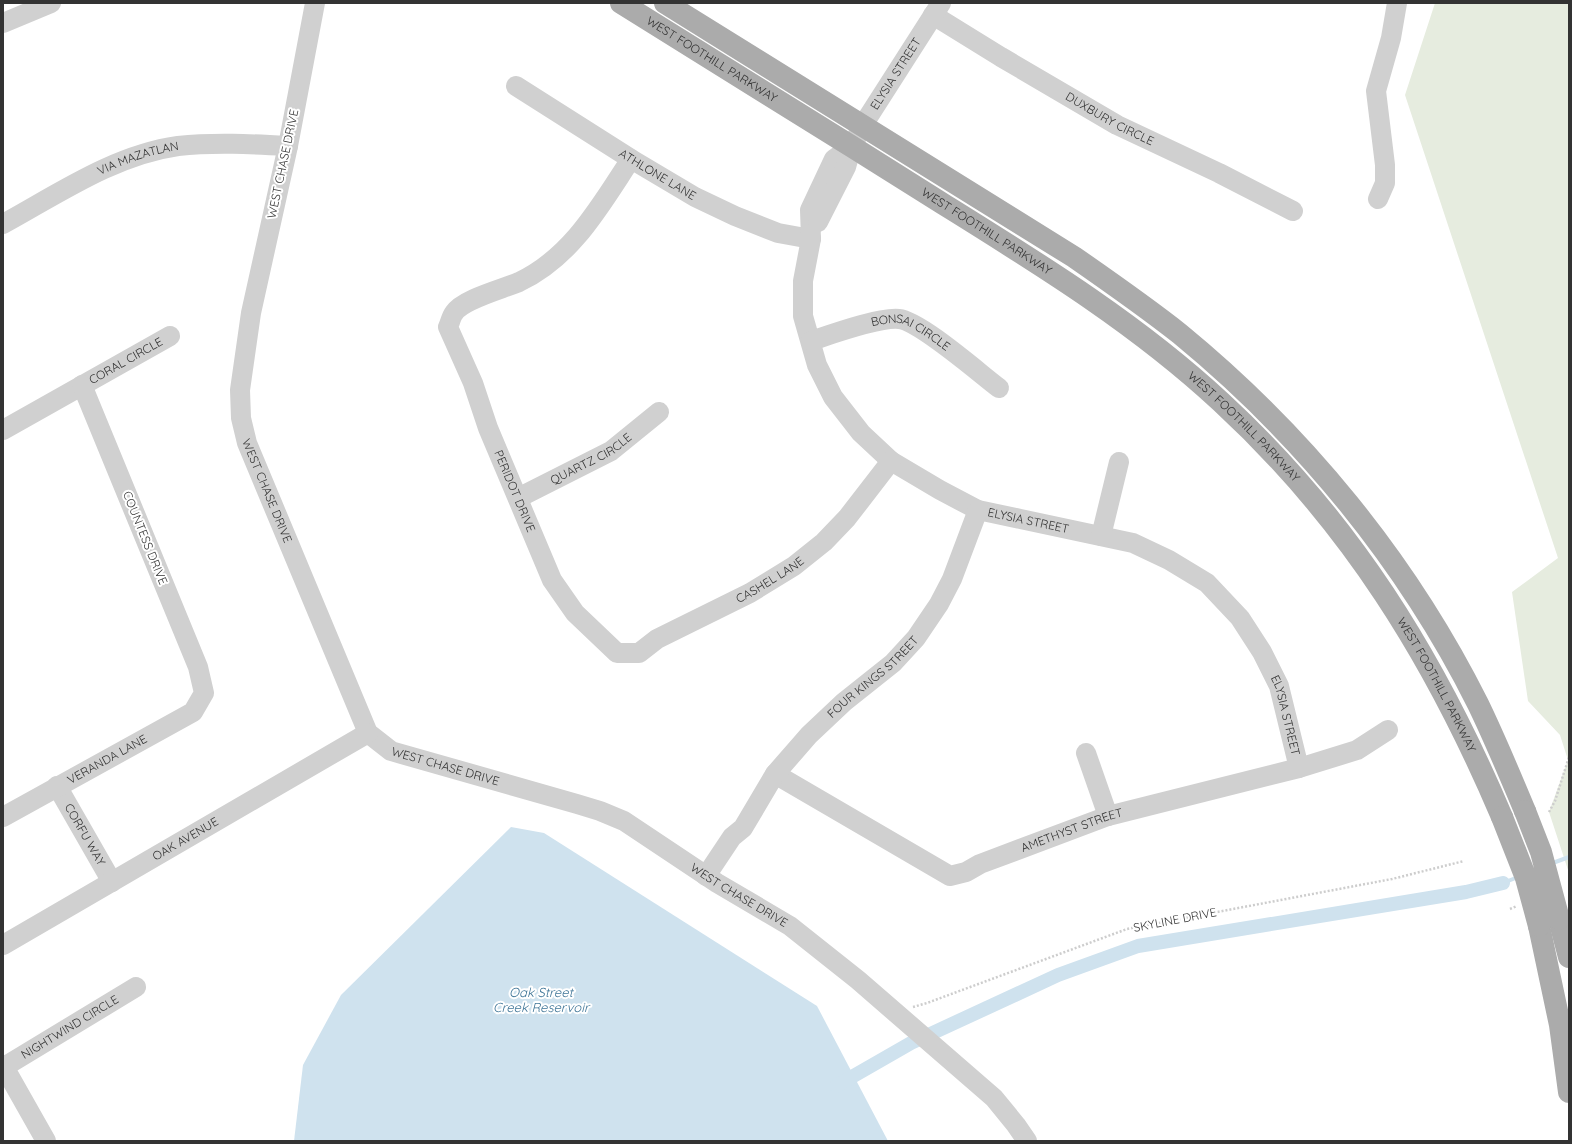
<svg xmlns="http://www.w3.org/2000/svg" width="1572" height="1144" font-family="Quicksand,sans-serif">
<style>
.green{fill:#e6ecdf}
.water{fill:#cfe2ee}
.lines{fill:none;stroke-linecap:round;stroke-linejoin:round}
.stream{stroke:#cfe2ee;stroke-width:4}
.canal{stroke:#cfe2ee;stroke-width:14}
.path{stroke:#cdcdcd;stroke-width:2.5;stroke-dasharray:2 2;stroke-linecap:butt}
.minor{stroke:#d0d0d0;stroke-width:20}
.major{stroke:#ababab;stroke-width:22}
.major-bridge{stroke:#ababab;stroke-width:22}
.labels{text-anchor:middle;stroke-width:4;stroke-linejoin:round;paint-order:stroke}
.street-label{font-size:12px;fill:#333;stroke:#fff}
.water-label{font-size:13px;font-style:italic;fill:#3f7597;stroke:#fff}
</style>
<rect width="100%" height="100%" fill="#fff"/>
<path class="green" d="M1435,3h134v870l-20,-61 19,-52 -8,-25 -32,-34 -16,-109 46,-34 -153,-463z"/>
<path class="water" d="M511,827l33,6 273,173 71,135h-594l9,-76 38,-70z"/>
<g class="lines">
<path class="stream" d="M1550,864l19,-7
M1503,883l15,-6"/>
<path class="canal" d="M836,1086l75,-43 147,-68 80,-29 328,-54 37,-9"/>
<path class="path" d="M1549,812l6,-11 14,-44
M1510,909l7,-3
M913,1007l14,-4 200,-74 265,-50 72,-18"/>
<g class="minor">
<path id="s1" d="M315,3l-27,143 -37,167 -11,77 1,28 6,25 121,290 23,18 186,53 23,7 24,10 93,62 73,43 68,54 136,118 22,27 11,16"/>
<path id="s2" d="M933,15l68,42 116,68 102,48 74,38"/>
<path d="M3,23l48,-20"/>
<path id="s3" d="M516,86l115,73 64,38 40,19 43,17 33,6"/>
<path id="s4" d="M852,146l-18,13 -24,51 1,29 -8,42v35l14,49 16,32 28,36 30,28 49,29 38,20 155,33 36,17 38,23 33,35 22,34 17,34 20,82"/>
<path id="s5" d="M631,159c-31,47 -59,98 -112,123 -16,7 -56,17 -65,31 -3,4 -4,10 -6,14l25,56 15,45 64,152 23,33 42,40h22l18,-14 93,-46 44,-27 30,-24 23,-24 44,-57"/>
<path d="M1378,199l7,-16v-18l-9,-74 15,-53 6,-35"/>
<path id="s6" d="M818,222l28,-55 6,-21 11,-21 78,-122"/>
<path id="s7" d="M3,224c55,-30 111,-69 175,-78 36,-4 73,-2 110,0"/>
<path id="s8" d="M811,341c21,-7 68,-24 88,-22 21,2 80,54 100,69"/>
<path id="s9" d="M3,430l167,-94"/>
<path id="s10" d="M518,498l93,-47 48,-39"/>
<path d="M1101,536l18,-74"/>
<path d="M1086,753l22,63"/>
<path id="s11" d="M775,774l175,102 16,-4 14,-8 128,-48 191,-48 58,-18 31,-20"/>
<path id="s12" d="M57,786l55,96"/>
<path id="s13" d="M3,817l190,-105 11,-19 -6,-26 -116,-282"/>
<path id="s14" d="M706,876l26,-39 11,-9 32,-54 34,-39 35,-33 49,-39 23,-25 23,-34 13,-25 26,-69"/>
<path id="s15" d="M3,945l365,-212"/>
<path d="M3,1065l43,76"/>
<path id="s16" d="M4,1067l132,-80"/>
</g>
<g class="major">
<path id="s17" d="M621,3c106,66 213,132 319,199 98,61 196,121 281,200 129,119 213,255 281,415"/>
<path d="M665,3l409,254c36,25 72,50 106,77 123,101 227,228 298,370 17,35 32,71 47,107"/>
<path d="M1559,919l10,38"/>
<path d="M1539,926l21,99 9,67"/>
</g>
<path class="major-bridge" d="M1525,811l16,41 18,67
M1502,817l24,61 13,48"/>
</g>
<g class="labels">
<g class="street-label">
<text dy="4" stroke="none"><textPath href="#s17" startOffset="107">WEST FOOTHILL PARKWAY</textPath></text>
<text dy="4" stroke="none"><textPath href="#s6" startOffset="168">ELYSIA STREET</textPath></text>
<text dy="4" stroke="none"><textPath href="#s2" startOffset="205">DUXBURY CIRCLE</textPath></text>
<text dy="4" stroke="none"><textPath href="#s7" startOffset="151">VIA MAZATLAN</textPath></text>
<text transform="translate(283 164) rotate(-78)" y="4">WEST CHASE DRIVE</text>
<text dy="4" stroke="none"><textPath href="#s3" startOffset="167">ATHLONE LANE</textPath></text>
<text dy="4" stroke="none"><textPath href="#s17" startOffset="431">WEST FOOTHILL PARKWAY</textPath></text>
<text dy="4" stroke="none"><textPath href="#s8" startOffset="106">BONSAI CIRCLE</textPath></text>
<text dy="4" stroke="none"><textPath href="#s9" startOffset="141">CORAL CIRCLE</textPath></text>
<text dy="4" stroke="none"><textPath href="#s17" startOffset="755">WEST FOOTHILL PARKWAY</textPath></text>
<text dy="4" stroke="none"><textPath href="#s10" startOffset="83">QUARTZ CIRCLE</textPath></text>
<text dy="4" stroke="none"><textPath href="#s1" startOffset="500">WEST CHASE DRIVE</textPath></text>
<text dy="4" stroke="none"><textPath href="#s5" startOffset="434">PERIDOT DRIVE</textPath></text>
<text dy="4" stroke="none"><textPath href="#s4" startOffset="510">ELYSIA STREET</textPath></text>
<text transform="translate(145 538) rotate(68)" y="4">COUNTESS DRIVE</text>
<text dy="4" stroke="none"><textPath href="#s5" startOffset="801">CASHEL LANE</textPath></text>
<text dy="4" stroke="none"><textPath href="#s14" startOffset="262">FOUR KINGS STREET</textPath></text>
<text dy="4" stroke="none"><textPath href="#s17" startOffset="1079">WEST FOOTHILL PARKWAY</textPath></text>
<text dy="4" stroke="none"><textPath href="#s4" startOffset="858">ELYSIA STREET</textPath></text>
<text dy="4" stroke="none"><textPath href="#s13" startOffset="119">VERANDA LANE</textPath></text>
<text dy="4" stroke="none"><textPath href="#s1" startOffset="848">WEST CHASE DRIVE</textPath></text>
<text dy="4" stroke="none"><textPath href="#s11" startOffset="333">AMETHYST STREET</textPath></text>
<text dy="4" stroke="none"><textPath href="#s12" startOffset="56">CORFU WAY</textPath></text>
<text dy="4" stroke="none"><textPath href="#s15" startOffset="211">OAK AVENUE</textPath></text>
<text dy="4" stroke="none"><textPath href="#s1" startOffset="1172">WEST CHASE DRIVE</textPath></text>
<text transform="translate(1175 920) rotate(-11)" y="4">SKYLINE DRIVE</text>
<text dy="4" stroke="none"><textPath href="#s16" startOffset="77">NIGHTWIND CIRCLE</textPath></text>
</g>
<g class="water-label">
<text x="541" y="997">Oak Street<tspan x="541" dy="15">Creek Reservoir</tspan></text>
</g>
</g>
<rect width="1572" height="1144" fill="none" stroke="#333333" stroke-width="8"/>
</svg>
